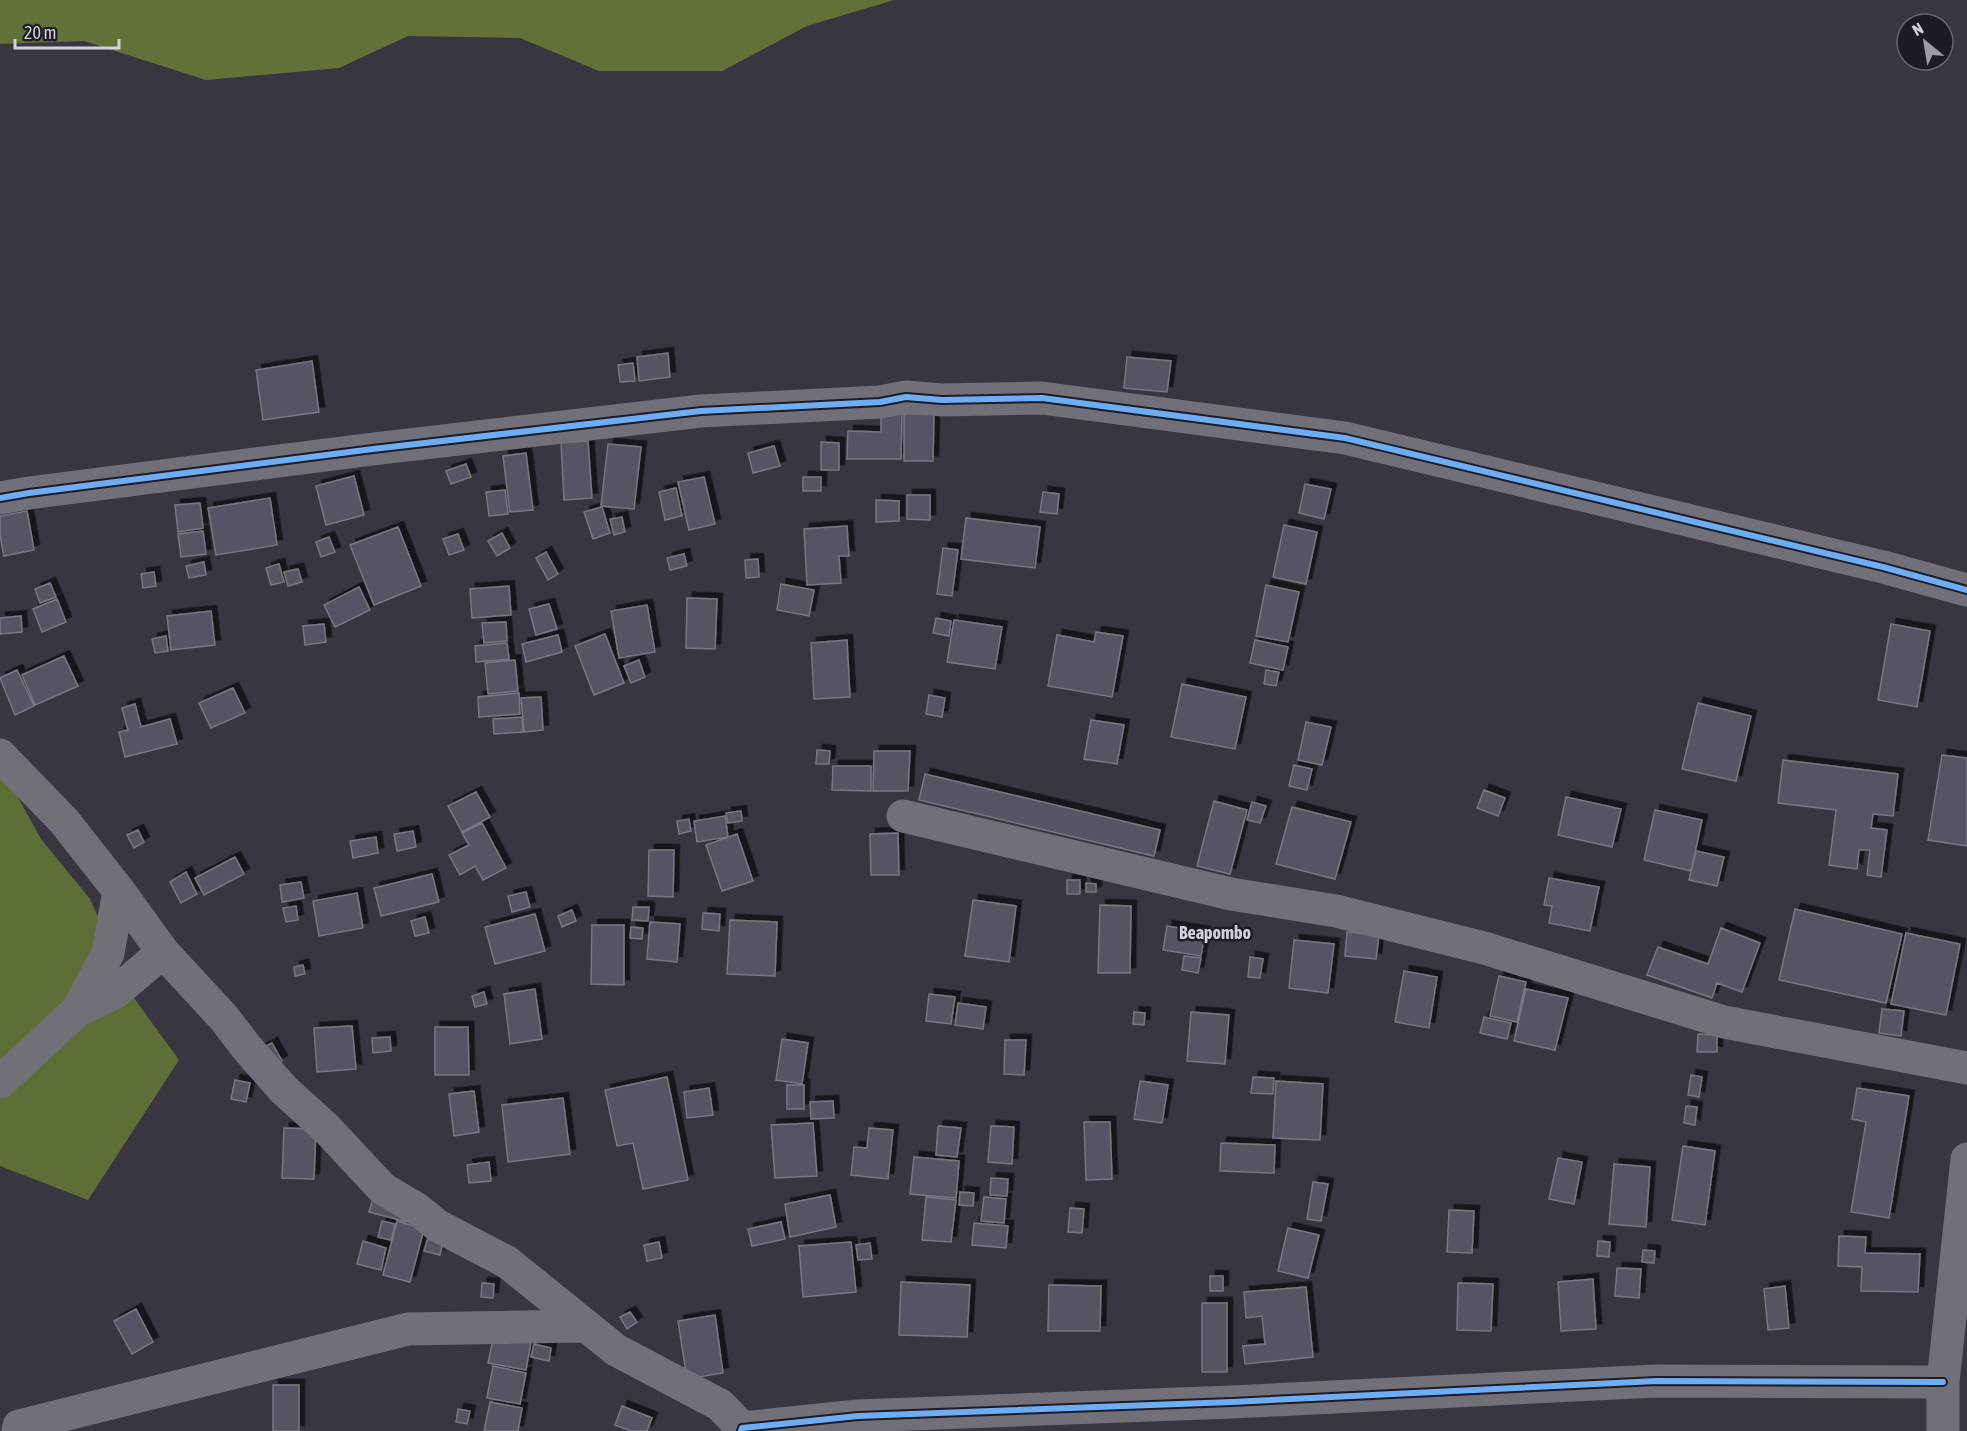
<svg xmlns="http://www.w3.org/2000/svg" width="1967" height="1431" font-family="'Asap Condensed',sans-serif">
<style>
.forest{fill:#5e6e37}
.water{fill:#617138}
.building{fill:#575363;stroke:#797680;stroke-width:1.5;filter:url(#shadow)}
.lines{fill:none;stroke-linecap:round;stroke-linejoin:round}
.minor{stroke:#716f78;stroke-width:33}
.cycleway-casing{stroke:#1d1b24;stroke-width:10}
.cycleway{stroke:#6dadf4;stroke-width:6}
.labels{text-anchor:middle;stroke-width:5;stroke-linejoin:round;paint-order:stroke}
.neighbourhood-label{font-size:18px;font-weight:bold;fill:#d4d1de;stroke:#1d1b24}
</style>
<defs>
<filter id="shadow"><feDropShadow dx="5.5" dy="-5.5" stdDeviation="0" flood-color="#0009"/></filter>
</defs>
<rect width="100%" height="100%" fill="#393641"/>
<path class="forest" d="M0,778l15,14 26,47 49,60 44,99 45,62 -91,140 -88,-34z"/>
<path class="water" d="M0,0h894l-87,26 -85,45h-123l-79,-33 -112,-2 -69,32 -133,12 -122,-39 -84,3z"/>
<path class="building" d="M668,353l2,24 -31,4 -2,-24z
M1127,357l44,4 -4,31 -43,-4z
M312,361l7,51 -56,8 -7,-50z
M633,363l2,18 -15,1 -2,-17z
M881,413l21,1 -1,45h-54l1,-28 33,1z
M904,414h30l-1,47h-29z
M588,441l4,57 -28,2 -3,-57z
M821,442l18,1v27h-18z
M608,444l33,3 -7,62 -33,-3z
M774,446l6,20 -27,7 -5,-20z
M526,453l7,57 -23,2 -7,-56z
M466,464l5,13 -20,7 -5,-13z
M354,476l10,39 -38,10 -10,-39z
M704,477l11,47 -26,6 -11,-48z
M803,477h18v14h-18z
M1305,484l26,5 -7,30 -25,-6z
M676,488l6,28 -17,4 -6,-28z
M505,490l3,24 -19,2 -3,-24z
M1043,492l16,2 -2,20 -17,-2z
M907,495h23v25l-23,-1z
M270,498l7,47 -61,10 -8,-47z
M876,500l23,1v20l-23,1z
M200,503l3,25 -25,4 -3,-27z
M602,507l8,26 -17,6 -9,-27z
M27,511l7,39 -30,6 -4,-21v-19z
M622,517l3,15 -11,3 -4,-16z
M966,518l74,9 -5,41 -74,-9z
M1284,525l33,7 -11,52 -33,-7z
M847,526l2,30h-10l2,27 -34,2 -3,-56z
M398,527l23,59 -47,19 -24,-60z
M203,531l3,23 -25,3 -3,-23z
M502,533l8,15 -13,8 -9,-15z
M458,534l6,16 -15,5 -6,-16z
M329,537l6,15 -14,5 -5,-15z
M943,548l15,2 -6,46 -15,-2z
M546,552l12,22 -10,6 -12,-22z
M684,554l3,12 -17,4 -3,-12z
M758,559l1,18 -13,1 -1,-18z
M204,562l2,13 -17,3 -3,-12z
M279,564l5,18 -13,3 -5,-17z
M298,569l4,13 -14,4 -4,-14z
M154,572l2,14 -13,2 -2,-14z
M50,583l6,14 -16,6 -5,-14z
M781,584l33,6 -5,26 -32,-6z
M1266,585l33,7 -11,50 -32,-6z
M509,586l2,29 -39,3 -2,-29z
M359,587l11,23 -35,17 -11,-22z
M687,598l30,1 -2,50 -29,-1z
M57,599l9,23 -24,10 -9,-23z
M549,604l8,25 -21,6 -7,-26z
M647,605l8,47 -36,6 -8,-47z
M211,611l4,34 -44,5 -4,-34z
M21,616l1,16 -22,2v-16z
M936,618l15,3 -2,15 -16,-3z
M954,620l48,7 -7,42 -48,-7z
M506,622l1,19 -23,2 -2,-20z
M324,624l2,18 -21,3 -2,-19z
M1891,624l39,7 -13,76 -39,-7z
M1096,632l27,4 -11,61 -64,-11 9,-51 37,7z
M605,634l19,49 -30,12 -19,-49z
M558,635l4,17 -36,10 -4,-18z
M166,636l2,15 -13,2 -3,-14z
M847,640l3,57 -36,2 -3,-56z
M1255,640l33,7 -5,23 -33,-7z
M507,643l2,16 -33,3 -1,-16z
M64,656l14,30 -43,19 -13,-30z
M515,660l3,31 -30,3 -3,-31z
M639,660l6,17 -14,6 -7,-17z
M17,670l17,36 -19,9 -15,-37z
M1266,670l13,2 -3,14 -12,-2z
M1182,684l64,13 -11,52 -64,-12z
M233,688l12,25 -34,15 -12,-25z
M519,693l1,21 -41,3 -1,-20z
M929,695l16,3 -3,19 -16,-3z
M541,697l2,33 -19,2 -3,-34z
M1698,703l53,13 -15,65 -54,-12z
M135,704l6,23 29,-8 7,25 -52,13 -6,-25 9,-2 -6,-22z
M522,717l1,15 -29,2 -1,-15z
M1091,720l33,5 -7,39 -33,-5z
M1306,722l25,5 -9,38 -24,-5z
M817,750l13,1 -1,13h-13z
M874,751h36l-2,40h-35z
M1942,755l25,3v88l-39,-6z
M1783,760l115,14 -5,42 -20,-2 -2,14 16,2 -6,47 -14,-2 3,-25h-11l-2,19 -28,-4 7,-55 -58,-7z
M1294,765l18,4 -5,21 -18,-4z
M833,766h38v25l-39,-1z
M925,774l235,56 -6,26 -235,-56z
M1484,790l21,8 -7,18 -21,-8z
M476,792l14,25 -28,15 -14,-26z
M1566,797l55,12 -9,38 -54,-12z
M1214,801l33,9 -17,64 -33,-8z
M1252,802l14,4 -6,17 -13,-3z
M1292,807l59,15 -16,57 -59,-15z
M1655,810l47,10 -11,51 -47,-11z
M741,811l1,10 -14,2 -2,-10z
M725,816l3,21 -31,5 -3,-21z
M689,819l2,12 -12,3 -2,-13z
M482,823l24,45 -23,12 -8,-14 -15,9 -11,-20 20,-10 -7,-12z
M138,830l6,12 -10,6 -7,-13z
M413,831l3,16 -19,4 -3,-17z
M898,833l1,42h-28l-1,-41z
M737,834l16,47 -31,10 -16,-46z
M376,837l2,16 -25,5 -3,-17z
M649,850h25l-1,47 -25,-1z
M1696,851l28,6 -7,29 -28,-6z
M235,857l9,17 -40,21 -9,-17z
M186,872l11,22 -16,9 -11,-21z
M432,874l7,28 -58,14 -7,-28z
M1549,878l50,9 -9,44 -41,-8 3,-17 -8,-1z
M1067,880h13v14h-13z
M301,882l3,16 -22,4 -2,-17z
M1086,883l10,1v8h-10z
M526,892l4,15 -18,5 -4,-16z
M357,893l6,35 -44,8 -6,-35z
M973,900l43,6 -7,56 -44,-6z
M1100,905l31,1 -1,67h-32z
M296,906l2,14 -12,2 -3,-14z
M633,907h16l-1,14 -16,-1z
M1795,909l107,25 -16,69 -107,-23z
M572,910l4,11 -14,6 -4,-11z
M703,913l17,1 -1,17 -17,-2z
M535,914l10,37 -50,13 -10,-37z
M425,917l4,16 -14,3 -4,-15z
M730,920l47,2 -2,54 -48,-2z
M650,922l30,2 -3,38 -30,-3z
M592,925h32v60l-33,-1z
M1167,926l38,6 -4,24 -38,-6z
M631,927l12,1 -1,11 -12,-1z
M1721,928l39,15 -18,49 -25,-9 -5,15 -65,-23 11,-28 50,17z
M1347,932l32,3 -3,24 -31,-3z
M1906,933l54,11 -14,71 -55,-11z
M1294,940l40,4 -6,49 -39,-5z
M1184,956l17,2 -3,15 -16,-3z
M1250,957l13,2 -3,19 -12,-1z
M303,965l2,9 -10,2 -1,-9z
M1404,971l33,6 -8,51 -34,-6z
M1499,976l27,6 -9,40 -27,-6z
M535,989l7,50 -32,5 -6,-50z
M1526,989l42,9 -13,52 -41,-9z
M484,992l3,12 -12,3 -3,-11z
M929,994l26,3 -4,27 -25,-3z
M958,1003l28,4 -3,22 -28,-4z
M1882,1009l22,2 -3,25 -22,-3z
M1134,1012l11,1 -1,12 -11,-1z
M1191,1012l38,3 -4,49 -38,-3z
M1484,1017l27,6 -4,16 -27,-6z
M352,1026l4,43 -39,3 -3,-44z
M435,1027h33l1,48h-34z
M1698,1034l19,1v17h-20z
M390,1037l1,14 -18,2 -1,-15z
M782,1039l26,4 -6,41 -26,-4z
M1005,1040h21l-2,35 -20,-1z
M272,1043l10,18 -12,6 -10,-18z
M1691,1075l11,2 -3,20 -11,-2z
M667,1077l21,103 -45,9 -10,-46 -16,3 -12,-56z
M1253,1077l21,1 -1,16 -22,-1z
M235,1080l15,3 -4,19 -15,-3z
M1140,1081l28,4 -6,38 -28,-4z
M1276,1081l47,3 -3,56 -47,-2z
M787,1085h17v24h-17z
M709,1088l4,27 -26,3 -3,-26z
M1857,1088l52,8 -20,122 -38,-6 15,-90 -14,-3z
M474,1091l5,41 -25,4 -5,-42z
M563,1098l7,56 -62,8 -6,-57z
M833,1101l1,17 -23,1 -1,-17z
M1686,1106l11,1 -2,18 -11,-2z
M1084,1122h26l2,57 -26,1z
M813,1123l4,53 -42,2 -4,-53z
M938,1126l23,2 -4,29 -21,-2z
M991,1126l23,1 -2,37 -24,-2z
M284,1128l32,1 -2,50 -32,-1z
M869,1128l24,2 -5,49 -37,-4 3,-28 13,1z
M1221,1143l54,2 -1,28 -54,-2z
M1683,1146l32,5 -10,74 -33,-5z
M914,1157l45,4 -3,37 -46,-4z
M1558,1158l24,4 -8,42 -25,-5z
M489,1162l2,19 -22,2 -2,-18z
M1614,1164l36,3 -4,60 -37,-3z
M991,1178l17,1 -1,17 -17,-1z
M1313,1182l15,2 -7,37 -14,-2z
M960,1192l14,1 -1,13 -14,-1z
M830,1195l6,32 -46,10 -5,-33z
M926,1197l30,3 -5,42 -29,-2z
M984,1197l22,2 -2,24 -23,-2z
M373,1198l34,24 -38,-10z
M1070,1208l14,1 -2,24 -14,-1z
M1449,1210l25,1 -2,42 -25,-1z
M382,1221l13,3 -4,16 -13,-3z
M397,1221l27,8 -14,53 -27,-7z
M781,1222l4,17 -33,7 -4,-17z
M974,1223l34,3 -2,22 -34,-3z
M1288,1228l31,7 -11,43 -30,-7z
M1839,1236l27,1 -1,16 55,1 -2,38 -57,-1 1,-24 -24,-1z
M428,1238l15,3 -3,14 -16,-4z
M363,1241l23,7 -5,22 -24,-6z
M1598,1241l12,1 -1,15 -12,-1z
M659,1242l3,16 -15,3 -3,-16z
M851,1242l5,50 -53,5 -4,-51z
M870,1243l2,16 -14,1 -2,-15z
M1643,1250l12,1 -1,12 -12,-1z
M1617,1268l24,1 -2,29 -24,-2z
M1210,1276h13v15h-13z
M1593,1279l3,50 -35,2 -3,-49z
M901,1282l69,3 -3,52 -68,-2z
M482,1283l12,1 -1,14 -12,-1z
M1458,1283l35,1 -2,47 -34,-1z
M1049,1285l52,1 -1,45h-52z
M1785,1286l4,42 -21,2 -4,-41z
M1306,1287l7,70 -68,7 -2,-18 22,-2 -3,-28 -16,2 -2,-26z
M1202,1303h25v69h-25z
M136,1309l17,33 -21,12 -18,-33z
M630,1312l7,10 -10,7 -7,-12z
M715,1315l8,58 -36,6 -9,-58z
M494,1335l37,7 -5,28 -38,-7z
M534,1344l17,4 -2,13 -18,-4z
M493,1366l33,7 -6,31 -33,-6z
M273,1385h26v46h-26z
M490,1402l32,6 -4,23h-34z
M622,1406l30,12 -5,13h-16l-16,-6z
M458,1409l12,2 -3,13 -11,-2z"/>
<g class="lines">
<path class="minor" d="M0,498l29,-5 344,-44 328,-38 179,-9 26,-5 36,3 100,-2 303,40 538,129 84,23
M0,755l64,66 55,70 44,61 61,66 23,30 37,42 42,38 57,61 34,20 21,17 69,36 109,88 104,55 22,23
M903,816l328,78 105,17 148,37 240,74 243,46
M77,1011l31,-58 11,-62
M0,1082l77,-71 39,-19 47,-40
M18,1431l1,-5 389,-97 175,-3
M741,1431l1,-3 116,-12 374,-14 424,-21 287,1
M1943,1431v-49l24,-223"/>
<defs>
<path id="cycleway" d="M0,498l29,-5 344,-44 328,-38 179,-9 26,-5 36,3 100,-2 303,40 538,129 84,23
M741,1431l1,-3 116,-12 374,-14 424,-21 287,1"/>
</defs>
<use href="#cycleway" class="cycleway-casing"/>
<use href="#cycleway" class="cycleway"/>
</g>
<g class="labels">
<g class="neighbourhood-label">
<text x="1215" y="939">Beapombo</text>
</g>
</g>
<g transform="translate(1925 42) rotate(330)"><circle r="28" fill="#1d1b24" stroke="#66646e" stroke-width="1.5"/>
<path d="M0-4.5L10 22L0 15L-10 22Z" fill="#9e9ba7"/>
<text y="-9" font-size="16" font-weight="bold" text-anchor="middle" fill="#d4d1de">N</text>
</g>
<path d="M15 39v9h104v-9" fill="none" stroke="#d4d1de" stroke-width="3"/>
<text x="24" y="39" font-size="18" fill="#d4d1de" stroke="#1d1b24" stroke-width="4.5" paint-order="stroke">20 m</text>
</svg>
